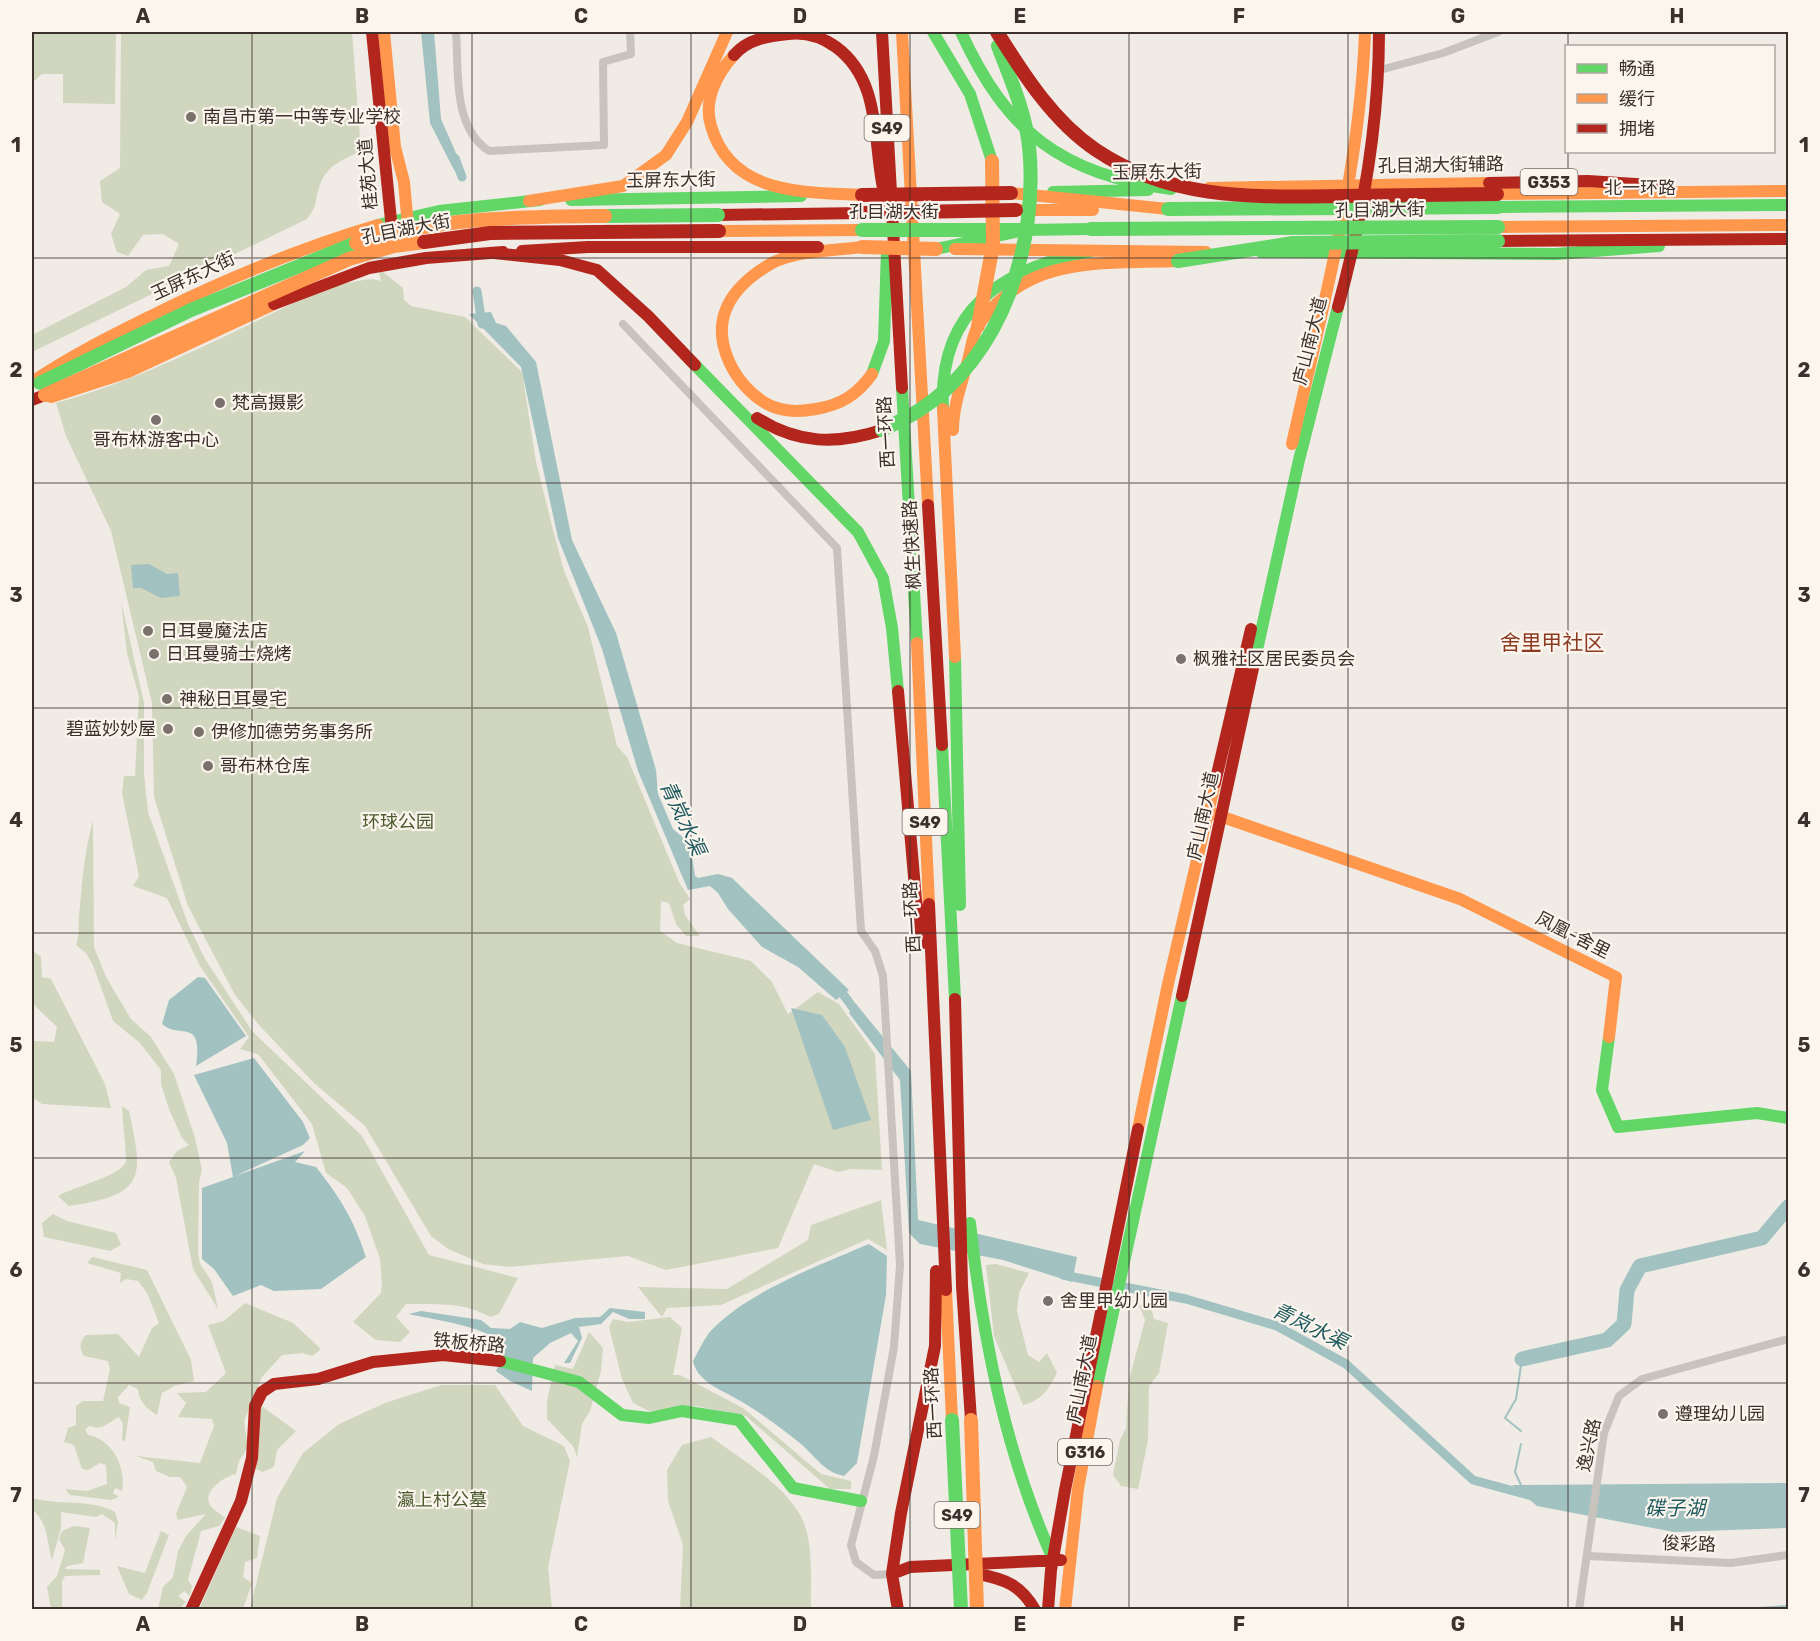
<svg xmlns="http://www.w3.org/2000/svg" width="1820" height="1641" font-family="Rubik,'Noto Sans SC',sans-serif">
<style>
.green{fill:#d1d6bf}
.water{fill:#a1c2c1}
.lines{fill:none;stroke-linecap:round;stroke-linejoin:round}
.stream{stroke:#a1c2c1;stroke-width:2}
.canal{stroke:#a1c2c1;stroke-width:9}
.river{stroke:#a1c2c1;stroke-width:15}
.street{stroke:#c9c3be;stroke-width:8}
.fast{stroke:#63d668;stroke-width:12}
.slow{stroke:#ff974d;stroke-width:12}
.jam{stroke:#b3261e;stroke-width:12}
.fast-bridge{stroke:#63d668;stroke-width:14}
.slow-bridge{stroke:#ff974d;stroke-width:14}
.jam-bridge{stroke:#b3261e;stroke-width:14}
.grid{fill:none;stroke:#3b302b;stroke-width:1.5;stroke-opacity:0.55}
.poi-dot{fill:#7a716c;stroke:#fbf5ee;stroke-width:2}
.labels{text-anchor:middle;stroke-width:4.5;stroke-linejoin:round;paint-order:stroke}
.shield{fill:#fbf5ee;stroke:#756b66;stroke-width:1.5}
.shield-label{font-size:16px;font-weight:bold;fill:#3b302b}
.poi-label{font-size:18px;fill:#3b302b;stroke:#fbf5ee;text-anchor:start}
.street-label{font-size:18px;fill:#3b302b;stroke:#fbf5ee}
.park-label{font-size:18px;fill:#4a5a2e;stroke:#fbf5ee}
.water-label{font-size:20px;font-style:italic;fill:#1f5a5e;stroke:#fbf5ee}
.quarter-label{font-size:21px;fill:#8c3b22;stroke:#fbf5ee}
.neatline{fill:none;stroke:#3b302b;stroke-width:2}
.grid-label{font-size:20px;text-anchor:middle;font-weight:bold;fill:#3b302b}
</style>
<rect width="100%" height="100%" fill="#f0ebe5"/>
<path class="green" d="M32,32h84l-1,72 -52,-1v-29h-21l-10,9z
M121,32h231l9,119c-19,9 -36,15 -42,37 -5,16 -1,17 -12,31l-275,133v-17l94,-48 20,-17 23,-4 10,-22 -16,-10 -20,1 -15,21 -11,-4 -6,-18 9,-20 -18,-12 -2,-21 20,-13z
M378,268l25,20 1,12 7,6 54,11 57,55 14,90 16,64 12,45 24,56 29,119 10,11 52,125 11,17 -7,6 2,10 15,21h-14l-10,-12 -7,-21 -8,-2 -1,30 17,12 74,18 21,21 16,32 30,-22 21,12 36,50 7,116 -31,-1 -13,3 -24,-8 -36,84 -112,22 -38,-14 -119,11 -26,-3 -35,-15 -17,-13 -66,-110 -51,-43 -55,-58 -24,-30 -47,-89 -34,-109 -2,-94 -41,-172 -45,-95 -10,-33c94,-25 192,-79 281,-121 16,4 28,-7 44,-1z
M121,601l23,102v71l4,38 40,112 17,35 47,72 110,105 67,119 89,23 -19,36 -9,3c-24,-15 -56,-13 -84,-13l-10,13 14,15 -10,10 -24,-2 -23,-18 28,-29 1,-9 -2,-25 -15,-43 -18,-28 -21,-15 -14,-49 -54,-70 -18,-5 9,-12 -49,-71 -33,-68 -34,-12 6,-10 -17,-83 2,-17h11l4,-79 -12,-44z
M93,821l1,126 12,30 25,42 20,18 23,37 21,64 7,32 -3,12 -1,71 2,11 12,18 6,27 -25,-40 -17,-91 -7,-16 8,-11 12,-6 -7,-7 -13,-29 -8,-25v-14l-21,-27 -27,-22 -20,-56 -7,-12 -10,-8c4,-10 2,-19 3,-29 3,-32 5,-64 14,-95z
M32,950l9,7 1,20 9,2 54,105 6,24 -69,-4 -10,-7v-53l1,-3 21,1 3,-15 -25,-24z
M122,1106l7,5c15,68 16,84 -60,95l-11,-10c15,-9 64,-20 68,-35 1,-4 -4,-47 -4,-55z
M881,1200l6,50 -19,-11 -147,66 -54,3 -5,9 -24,-30 89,2 81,-49 3,-15z
M53,1214l14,7 49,12 5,12 -11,6 -66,-14 -2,-14z
M92,1257l55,13 44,90 3,21 -20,5 -12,7 -5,22c-11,-7 -18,-13 -19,-26l-9,-4 -11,12 1,6 11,4 -5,34 -3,-1 1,-16 -4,-7c-10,5 -17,14 -29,9l-5,3 3,6c24,4 39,33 34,56l-7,-3 -2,5 6,4 -8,3 -41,-5 -5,-6 22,2 20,-7 -1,-19 -6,-2 -12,7 -6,-1 -8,-24 -10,-3 4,-14 8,-3v-19l7,-5h20l7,-32 -2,-8 -24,-5c-5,-9 -5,-13 2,-21l32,-1 21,23 13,-29 7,-5 -12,-30 -9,-12 -12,-2 -6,4 1,-10 -34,-10z
M996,1264l33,9 -10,20 -2,18 11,44 11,7 8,-9 10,20c-9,17 -15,27 -34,32l-29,-69 -8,-71z
M245,1303l48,20 28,26 -9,7 -9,-3 -21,2 -20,22 -18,44 4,26 -9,14 -3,13c-11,2 -34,17 -26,31 3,5 10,8 15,13l-6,8 -18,5 -13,49 4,6 -2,10 -6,-5 -6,5 8,6 -7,7h-21l5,-22 10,-10 5,-26 8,-15 20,-22 -28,6 -2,-6 11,-27 -7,-10h-10l-14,-6 -3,-9 -17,-6 64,7 14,-37 -2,-7 -34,-2 8,-14 -9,-10 29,-1 20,-19 -18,-48 16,-4z
M1139,1305l12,2 3,12 14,4 -9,50 -10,13 -1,54 -10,49 -17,-3 -8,-11 7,-35 6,-12 3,-48 16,-60z
M670,1317l12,11 -9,47h7l63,33 78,66 30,7v8h-21l-84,-73 -50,-10 -47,5 -16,-8 -11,-24 -13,-52 4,-8 15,3z
M589,1332l14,16 -2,23 -11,40 -8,13 -5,33 -4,-11 -26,-27v-18l8,-36 18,4z
M441,1385h54l28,41 41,20 6,15 -22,106 4,42h-302l27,-111 26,-45 36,-29 46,-21z
M260,1405l36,26 -19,19 -3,17 -11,5 -7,-3z
M711,1437c30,22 68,44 88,76 16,26 11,67 12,96h-131l3,-64 -15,-44 -1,-31 15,-25z
M32,1498c27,8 57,0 83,14l3,10 -3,18v-17l-13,-9 -6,3 -35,-5v16l-9,32c-6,-20 -3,-36 -20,-51z
M74,1526l16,2 -7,35 -16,3 -2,3 35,1v5l-35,1 -3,6v27h-11l-4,-22 10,-11 8,-26 -6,-11 3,-8z
M236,1527l24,9 -3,22 -12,4 -2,15 9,6 -9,26h-44z
M161,1531l8,4 -22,58 -5,7 -13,-6 -12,-28 28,7z"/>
<path class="water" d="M421,32h13l7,87 22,50 -9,1 -24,-47z
M491,312l5,11 10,3 30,36 36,178 44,93 40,137 2,24 15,35 13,11 6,16 3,20 3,2 20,-4 14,4 117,112 -13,10 -38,-33 -36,-20 -34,-38 -10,-16 -8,-7 -22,4 -50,-119 -36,-122 -44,-111 -37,-171 -52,-53z
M149,564l18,10 11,-1 2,23 -19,2 -20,-10h-8l-2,-23z
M198,977l7,1 41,58 -50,30c7,-50 -16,-26 -34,-42l7,-24z
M856,1004l55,67 7,149 159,37 -5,25 -69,-22 -83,-16 -11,-11 -9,-153 -51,-67z
M791,1008l31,7 23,32 26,73 -38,10z
M254,1058l49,64 7,16 -7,7 -68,31 70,-25 -10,11 21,5c25,32 37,51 50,90l-45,32 -47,2 -13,-6 -28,11 -19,-27 -12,-10v-71l31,-11 -6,-34 -33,-68z
M869,1244l18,12 -1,39 -29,168 -13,13c-20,-4 -28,-19 -43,-32 -24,-20 -50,-38 -77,-52 -14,-7 -28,-16 -31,-31 5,-9 10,-20 16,-28 35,-40 111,-68 160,-89z
M610,1308l35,4v7h-16l-16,-7 -12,12 -22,3 3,11 -12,25h-6l14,-22 -7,-8 -21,10 -17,15 -1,33 -22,-10 -14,-10c3,-7 8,-15 7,-22 -4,-22 -75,-30 -94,-35l12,-3 60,9 10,8 19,1 10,-7 22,6 33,-10 25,-1z
M1788,1483v45l-114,4 -137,-26 -25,-21z
M1788,1605v4h-42v-1z"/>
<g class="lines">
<path class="stream" d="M1521,1431l-16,-13 11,-19 6,-40
M1521,1444l-6,28 6,13"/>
<path class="canal" d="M455,158l7,19
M477,291l5,33
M837,986l22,30
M1063,1275l123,24 91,27 69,38 127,116 59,16"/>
<path class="river" d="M1522,1359l85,-19 17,-16 3,-34 13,-24 122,-28 26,-31"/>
<path class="street" d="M456,32c3,39 -4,95 33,119l115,-6 -1,-83 28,-8 -1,-22
M1380,70l63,-17 55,-21
M623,324l214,224 24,383 14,20 8,25 17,289 -6,82 -20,109 -23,89 5,17 18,13 18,-1
M1588,1556l143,7 57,-8
M1579,1610l25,-177 15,-37 23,-17 146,-40"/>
<path class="fast" d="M933,32l37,62 22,67
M961,32c46,101 101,142 210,157
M1053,192l95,-2
M571,200l230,-4
M1498,207l290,-2
M378,225l61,-14 101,-11
M936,249l88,-19 67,-1
M1261,252l295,2 103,-8
M695,365l163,167 25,46 9,50 6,63
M872,374l12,-33 3,-91
M902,388l15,255
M943,409c-5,-100 60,-141 149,-158
M955,657l5,248
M1255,659l44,-199 39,-153
M942,745l13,254
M1609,1037l-7,53 16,37 139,-14 31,5
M970,1223c13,117 35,228 83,336
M500,1361l79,21 43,33 27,3 33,-7 57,9 54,68 68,13
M1097,1386l85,-390"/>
<path class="slow" d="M384,32l11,115 9,35 4,44
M902,32l26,473
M734,55c-17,19 -31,45 -23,71 20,69 92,66 151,69
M1209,188l280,-5
M1011,193l157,16
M1497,194l291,-3
M529,201l94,-15 43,-31 21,-33 40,-90
M1018,210h75
M1498,227l290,-2
M719,231l143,-1
M862,247c-29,4 -63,3 -90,16 -19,11 -36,24 -45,44 -16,35 9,80 40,97 15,8 33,8 49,5 25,-4 42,-15 56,-35
M955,249l251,3
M32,382c41,-28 85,-49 129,-71 70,-34 142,-64 217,-86
M51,397l77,-25 146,-68
M943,409l12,248
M953,430c0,-23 8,-44 14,-66 4,-12 5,-30 12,-40 50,-70 123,-60 199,-63
M1292,444c30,-136 68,-272 73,-412
M917,643l12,261
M1214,814l246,85 156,78 -7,60
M1138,1129l30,-145 47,-201
M946,1290l6,130
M1065,1610l13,-121 19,-103"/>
<path class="jam" d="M372,32l20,198
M882,32l20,356
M734,55c14,-16 34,-19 54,-21 17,-2 34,3 48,13 45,33 37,93 47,141
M1489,183l99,-2 79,5
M718,215l144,-2
M1498,241l290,-2
M522,251l66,-4h230
M494,253l66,7 37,10 51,46 47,49
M274,304l95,-36 57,-10 77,-6
M1338,307c25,-91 41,-181 41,-275
M32,400l13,-5
M757,418c41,26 79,27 125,12
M928,505l14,240
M898,691l18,209 7,43
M1215,783l36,-154
M929,904l17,386
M1182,996l73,-337
M955,999l7,287 9,134
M892,1574l18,-7 151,-7
M978,1574c27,5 43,11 57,36
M191,1610l50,-109 11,-43 3,-52 7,-14 12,-8 44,-5 55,-17 70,-7 57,6
M898,1610l-6,-36 9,-61 34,-167 1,-75
M1048,1610l3,-40 14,-80 73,-361"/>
<path class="fast-bridge" d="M1168,209l330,-2
M605,216l113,-1
M1091,229l407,-2
M862,230h162
M1178,261l115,-18 205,-2
M40,383l151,-73 165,-67
M882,430c12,-6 25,-12 36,-19 85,-54 121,-170 111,-265 -4,-35 -19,-68 -31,-100
M952,1420l9,190"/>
<path class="slow-bridge" d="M356,243c83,-26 162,-26 249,-27
M862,247l74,2
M978,326l15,-81 -1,-84
M45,395l304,-136 45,-13 30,-4
M971,1420l6,190"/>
<path class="jam-bridge" d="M997,32c27,43 56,89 99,118 76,51 159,47 246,46 52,-1 103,-1 155,-2
M862,195l149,-2
M862,213l154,-3
M424,242l66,-9 229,-2"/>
</g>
<path class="grid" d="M252,32v1578M472,32v1578M691,32v1578M910,32v1578M1129,32v1578M1348,32v1578M1568,32v14M1568,152v1458M32,258h1756M32,483h1756M32,708h1756M32,933h1756M32,1158h1756M32,1383h1756"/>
<g class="poi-dot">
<circle cx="191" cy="117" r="6"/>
<circle cx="220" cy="403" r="6"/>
<circle cx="156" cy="420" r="6"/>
<circle cx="148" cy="631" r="6"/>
<circle cx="154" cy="654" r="6"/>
<circle cx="1181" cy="659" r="6"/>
<circle cx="167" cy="699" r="6"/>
<circle cx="168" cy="729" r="6"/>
<circle cx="199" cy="732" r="6"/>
<circle cx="208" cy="766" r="6"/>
<circle cx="1048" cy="1301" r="6"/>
<circle cx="1663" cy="1414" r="6"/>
</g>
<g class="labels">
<g class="shield">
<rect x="864.5" y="115" width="45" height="26" rx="4.5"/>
<rect x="1520.5" y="169" width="57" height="26" rx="4.5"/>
<rect x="902.5" y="809" width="45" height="26" rx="4.5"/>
<rect x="1058" y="1439" width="54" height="26" rx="4.5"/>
<rect x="934.5" y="1502" width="45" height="26" rx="4.5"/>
</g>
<g class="shield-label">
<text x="887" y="134">S49</text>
<text x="1549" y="188">G353</text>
<text x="925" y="828">S49</text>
<text x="1085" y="1458">G316</text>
<text x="957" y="1521">S49</text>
</g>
<g class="poi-label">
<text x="203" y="123">南昌市第一中等专业学校</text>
<text x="232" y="409">梵高摄影</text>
<text x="156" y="446" text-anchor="middle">哥布林游客中心</text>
<text x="160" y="637">日耳曼魔法店</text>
<text x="166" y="660">日耳曼骑士烧烤</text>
<text x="1193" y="665">枫雅社区居民委员会</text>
<text x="179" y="705">神秘日耳曼宅</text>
<text x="156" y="735" text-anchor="end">碧蓝妙妙屋</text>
<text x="211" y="738">伊修加德劳务事务所</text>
<text x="220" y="772">哥布林仓库</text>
<text x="1060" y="1307">舍里甲幼儿园</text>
<text x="1675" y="1420">遵理幼儿园</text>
</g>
<g class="street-label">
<text transform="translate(1441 165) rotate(-1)" y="6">孔目湖大街辅路</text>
<text transform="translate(1157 172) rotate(-1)" y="6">玉屏东大街</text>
<text transform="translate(368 174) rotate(-95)" y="6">桂苑大道</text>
<text transform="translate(671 180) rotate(-1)" y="6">玉屏东大街</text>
<text x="1640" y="194">北一环路</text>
<text transform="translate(1380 210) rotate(-1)" y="6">孔目湖大街</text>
<text x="894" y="218">孔目湖大街</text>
<text transform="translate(406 229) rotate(-11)" y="6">孔目湖大街</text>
<text transform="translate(193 276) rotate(-25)" y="6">玉屏东大街</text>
<text transform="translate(1310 341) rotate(-76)" y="6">庐山南大道</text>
<text transform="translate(886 432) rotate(-93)" y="6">西一环路</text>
<text transform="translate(912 545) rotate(-93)" y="6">枫生快速路</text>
<text transform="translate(1203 816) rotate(-78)" y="6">庐山南大道</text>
<text transform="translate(912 917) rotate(-93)" y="6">西一环路</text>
<text transform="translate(1573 935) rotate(27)" y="6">凤凰-舍里</text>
<text transform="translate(469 1343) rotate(5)" y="6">铁板桥路</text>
<text transform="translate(1082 1379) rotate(-79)" y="6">庐山南大道</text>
<text transform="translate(933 1403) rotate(-93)" y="6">西一环路</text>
<text transform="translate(1589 1445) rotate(-78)" y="6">逸兴路</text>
<text transform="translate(1689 1544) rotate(2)" y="6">俊彩路</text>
</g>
<g class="park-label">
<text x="398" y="828">环球公园</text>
<text x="442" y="1506">瀛上村公墓</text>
</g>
<g class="water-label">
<text transform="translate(683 818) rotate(65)" y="7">青岚水渠</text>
<text transform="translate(1310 1326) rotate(26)" y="7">青岚水渠</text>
<text x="1675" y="1515">碟子湖</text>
</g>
<g class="quarter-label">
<text x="1552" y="650">舍里甲社区</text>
</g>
</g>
<rect width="1820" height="1641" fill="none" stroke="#fbf5ee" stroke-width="66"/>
<rect x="1565" y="45" width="210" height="108" fill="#fbf5ee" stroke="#aea6a0" stroke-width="1.5"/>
<rect x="1577" y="64" width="30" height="9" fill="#63d668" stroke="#aea6a0" stroke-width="1.5"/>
<text x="1619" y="75" font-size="18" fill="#3b302b">畅通</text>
<rect x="1577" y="94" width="30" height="9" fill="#ff974d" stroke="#aea6a0" stroke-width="1.5"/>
<text x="1619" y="105" font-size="18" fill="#3b302b">缓行</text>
<rect x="1577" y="124" width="30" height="9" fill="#b3261e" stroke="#aea6a0" stroke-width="1.5"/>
<text x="1619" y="135" font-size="18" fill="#3b302b">拥堵</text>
<rect x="33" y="33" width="1754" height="1575" class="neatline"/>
<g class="grid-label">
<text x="143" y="23">A</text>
<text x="362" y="23">B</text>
<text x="581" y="23">C</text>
<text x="800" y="23">D</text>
<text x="1020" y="23">E</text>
<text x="1239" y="23">F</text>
<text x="1458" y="23">G</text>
<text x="1677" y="23">H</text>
<text x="16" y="152">1</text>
<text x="1804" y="152">1</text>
<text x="16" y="377">2</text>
<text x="1804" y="377">2</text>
<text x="16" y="602">3</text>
<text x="1804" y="602">3</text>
<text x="16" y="827">4</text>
<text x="1804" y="827">4</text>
<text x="16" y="1052">5</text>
<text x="1804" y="1052">5</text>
<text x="16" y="1277">6</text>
<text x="1804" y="1277">6</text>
<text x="16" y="1502">7</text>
<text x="1804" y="1502">7</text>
<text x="143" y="1631">A</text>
<text x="362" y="1631">B</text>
<text x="581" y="1631">C</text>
<text x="800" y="1631">D</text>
<text x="1020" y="1631">E</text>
<text x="1239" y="1631">F</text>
<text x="1458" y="1631">G</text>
<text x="1677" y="1631">H</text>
</g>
</svg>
